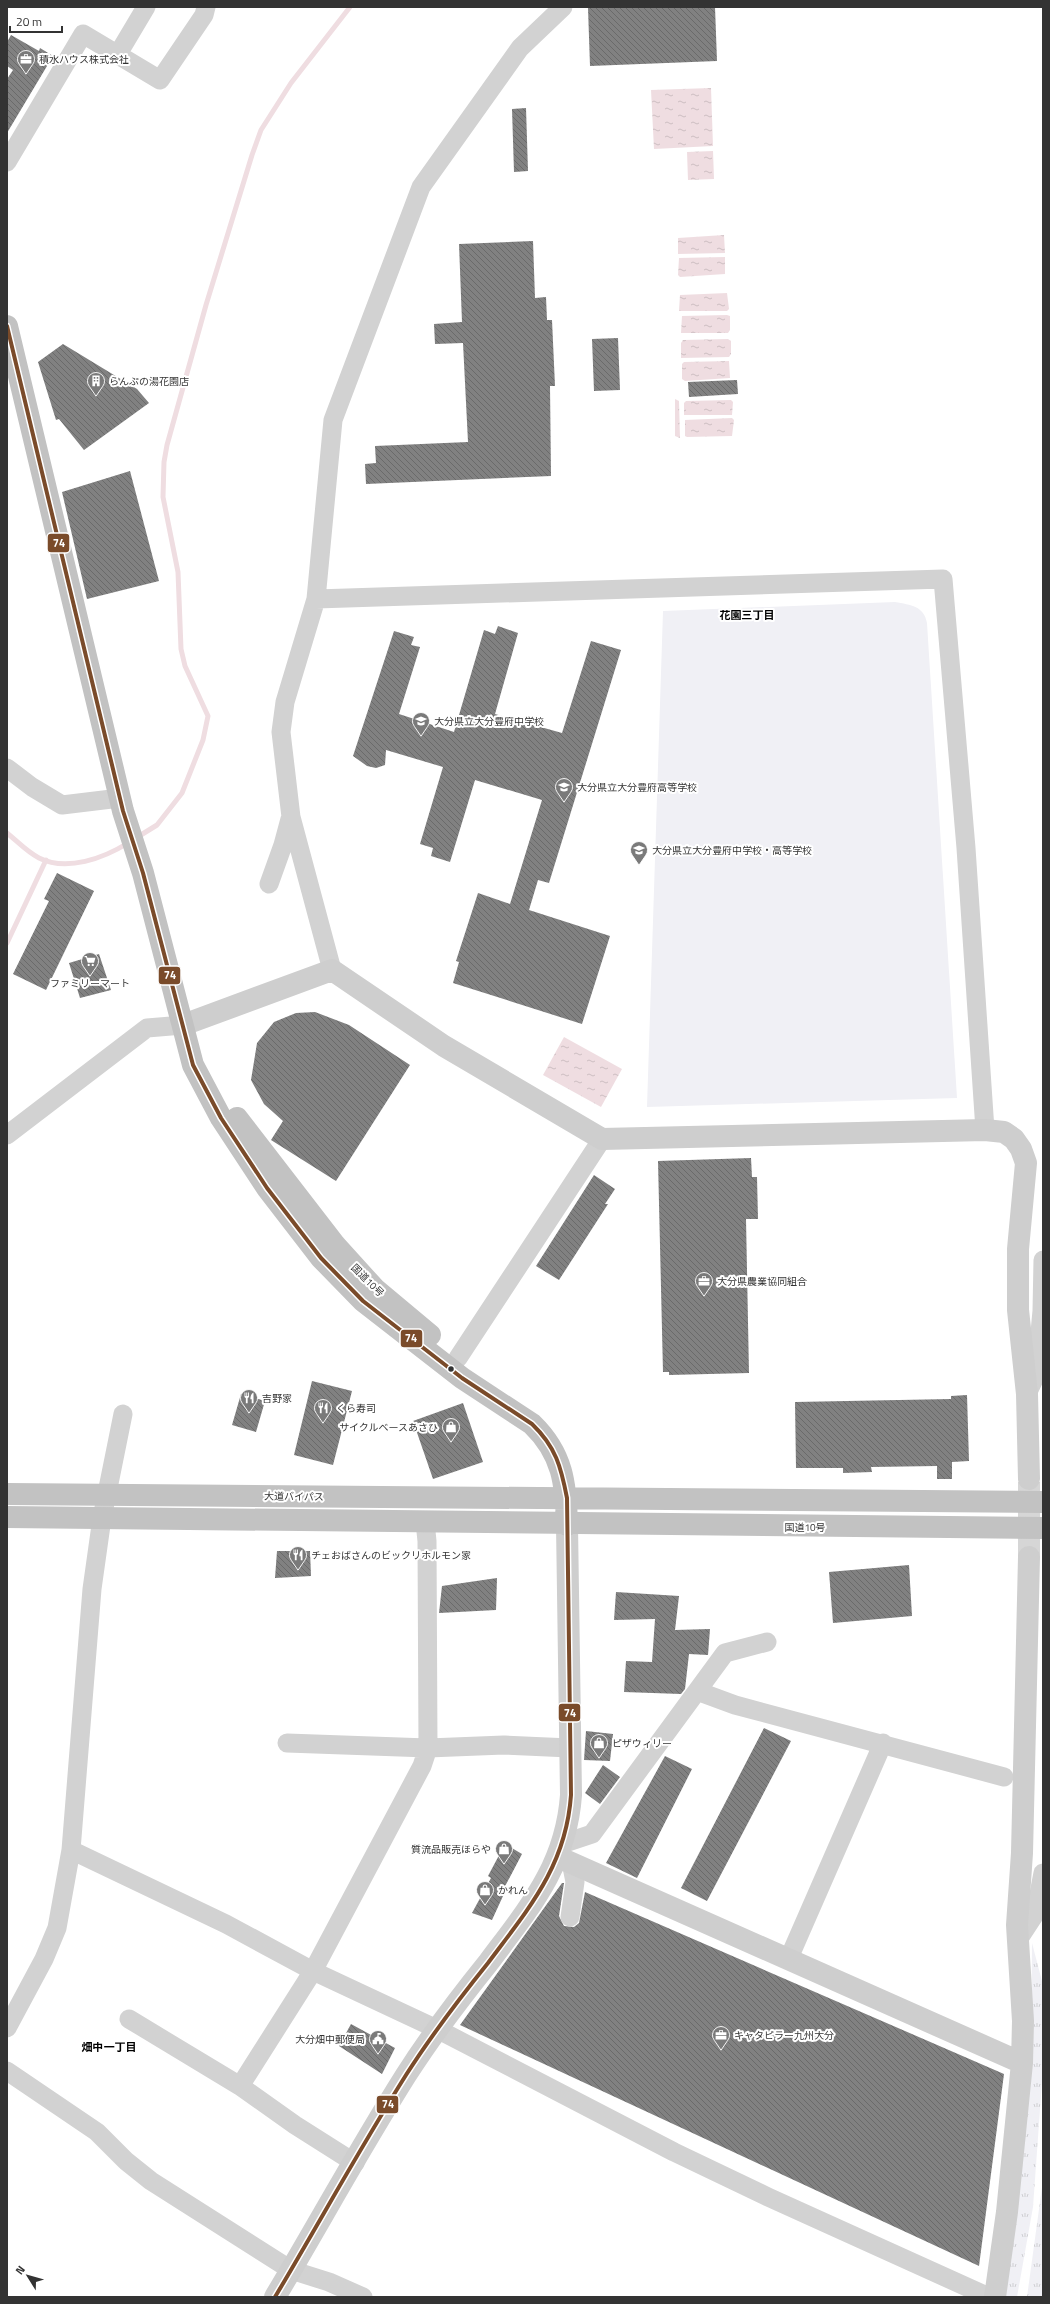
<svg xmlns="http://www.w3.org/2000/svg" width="1050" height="2304" font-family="'Titillium Web','Noto Sans JP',sans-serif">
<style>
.grass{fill:url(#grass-tufts)}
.park{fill:#f0f0f5}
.water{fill:url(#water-ripples)}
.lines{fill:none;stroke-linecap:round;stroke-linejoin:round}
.stream{stroke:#efdde1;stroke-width:5}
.building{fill:url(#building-back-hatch)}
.secondary-tunnel{stroke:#d6d6d6;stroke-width:22;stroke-dasharray:22 11;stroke-linecap:butt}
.street{stroke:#d2d2d2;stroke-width:19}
.secondary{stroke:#cecece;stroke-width:22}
.highway{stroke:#c2c2c2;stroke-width:22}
.bus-1-casing{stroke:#fff;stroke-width:7}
.bus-1{stroke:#7a4b2a;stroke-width:4}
.bus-dot{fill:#333;stroke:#fff;stroke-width:1.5}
.labels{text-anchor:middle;stroke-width:4;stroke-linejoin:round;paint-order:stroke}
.poi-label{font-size:10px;fill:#333;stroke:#fff;text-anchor:start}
.street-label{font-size:10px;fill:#333;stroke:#fff}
.neighbourhood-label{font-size:11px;font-weight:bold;fill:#000;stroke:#fff}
.line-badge{stroke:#fff;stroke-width:1.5}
.badge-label{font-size:11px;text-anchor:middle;font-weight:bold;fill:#fff}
</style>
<defs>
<pattern id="grass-tufts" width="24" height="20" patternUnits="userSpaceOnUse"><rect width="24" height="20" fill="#f0f0f5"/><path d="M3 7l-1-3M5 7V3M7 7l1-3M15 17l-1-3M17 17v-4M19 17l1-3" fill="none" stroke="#ceced2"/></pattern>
<pattern id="water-ripples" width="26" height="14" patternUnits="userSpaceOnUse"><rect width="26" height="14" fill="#efdde1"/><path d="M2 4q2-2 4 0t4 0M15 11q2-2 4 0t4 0" fill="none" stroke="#cdbec2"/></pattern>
<pattern id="building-back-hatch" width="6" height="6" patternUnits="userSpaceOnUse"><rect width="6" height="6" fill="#818181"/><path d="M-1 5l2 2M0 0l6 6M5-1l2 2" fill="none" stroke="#6a6a6a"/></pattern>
</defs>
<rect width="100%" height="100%" fill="#fff"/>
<path class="grass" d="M1032,1943l11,42v83l-10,139 -16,90h-19l33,-234z
M1043,2180v117h-16z"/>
<path class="park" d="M895,602c16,3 29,4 32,21l30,475 -310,9 16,-496z"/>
<path class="water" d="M711,88l2,58 -59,3 -3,-59z
M713,151l1,28 -26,1 -1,-28z
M724,235l1,18 -47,1v-16z
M725,257v17l-45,3 -2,-2 1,-17z
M727,293l2,16 -2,2h-48l1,-16z
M727,315l3,1v14l-2,3h-47l1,-17z
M728,339l3,2v13l-2,3 -48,1v-15l2,-3z
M729,361l1,17 -45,3 -3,-2v-15l2,-2z
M675,399l4,2 1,37 -5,-2z
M731,400l2,2 -1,13h-48v-12l2,-2z
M732,418l2,2 -2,16 -45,1 -2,-1v-16z
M564,1037l58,32 -21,38 -58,-32z"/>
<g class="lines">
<path class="stream" d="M7,833c10,8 20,19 32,25 28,14 65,0 89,-15
M136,838l21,-13 25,-32 21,-53 5,-24 -23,-50 -4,-17 -3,-77 -15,-75 1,-35 3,-17 39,-140 46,-150 9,-25 30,-47 59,-76
M7,943l39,-83"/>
</g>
<path class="building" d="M715,7l2,54 -127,5 -2,-58z
M11,35l28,16 1,-3 13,8 -46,77v-54l6,-9 -6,-4v-24z
M526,108l2,63 -14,1 -2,-63z
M533,241l2,57 11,-1 1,23h5l3,66h-5l1,90 -185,8 -1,-20 11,-1 -1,-17 93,-4 -5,-99 -28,1 -1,-20 28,-2 -3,-78z
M618,338l2,52 -26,1 -2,-52z
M63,344l74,45 12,14 -65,47 -25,-31 -3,1 -18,-58z
M737,380l1,14 -49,3 -1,-15z
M130,471l29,110 -72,18 -25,-107z
M498,626l20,7 -23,81 67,19 29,-92 30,9 -72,233 -11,-3 -9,30 81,26 -28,88 -129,-41 6,-21 -3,-1 22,-68 32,11 32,-104 -67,-20 -25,82 -19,-6 2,-8 -13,-4 23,-77 -57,-17 -1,15 -9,3 -9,-2 -14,-10 41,-125 20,6 -3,8 9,2 -21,67 55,18 30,-102 11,4z
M57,873l37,18 -48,99 -33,-16 36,-73 -5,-2z
M99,954l12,36 -31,8 -11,-35z
M315,1012l34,13 61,40 -74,116 -65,-41 12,-19 -19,-17 -13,-24 6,-37 17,-21 22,-9z
M751,1158l1,19h5l1,42h-12l3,154 -80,2v-3h-6l-5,-211z
M594,1175l21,14 -10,15h3l-49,76 -23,-14z
M312,1381l40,10 -19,74 -39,-10z
M241,1394l24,7 -9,31 -24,-7z
M967,1395l2,66 -17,1v17h-15v-13l-66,1 1,5 -29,1v-5h-47l-1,-66 156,-3v-3z
M463,1403l20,59 -50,17 -20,-58z
M277,1551h33l1,25 -36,2z
M909,1565l3,51 -79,7 -4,-51z
M497,1578l-1,32 -57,3 3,-27z
M616,1592l63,4 -4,34 35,-1 -2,26 -19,-1 -4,35 -4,5 -57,-2 2,-31 26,1 3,-43 -41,1z
M764,1728l27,13 -84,160 -26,-13z
M586,1731l27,3 -3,27 -26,-1z
M665,1756l27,13 -55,109 -31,-15z
M603,1765l17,12 -20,27 -15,-11z
M505,1844l17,10 -21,40 2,2 -11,24 -20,-7 19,-35 -3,-2z
M562,1883h2l-5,33 5,10 10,1 5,-4 6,-31 419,182 -25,192 -519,-241z
M351,2024l44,24 -13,26 -43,-28z"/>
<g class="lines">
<path class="secondary-tunnel" d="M1029,1557v-75"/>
<path class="street" d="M118,54l28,-47
M7,162l76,-128 77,46 44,-65 2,-8
M316,599l627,-20 23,269 19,282
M7,768l25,19 30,18 58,-7
M269,884l14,-39 7,-26
M332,970l-41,-153 -10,-85 4,-30 31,-103 17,-179 88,-233 99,-139 43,-41
M7,1135l140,-107 36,-3
M458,1358l144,-219
M1027,1394l9,-19 6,-64 1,-51
M697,1691l38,14 269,72
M287,1743l141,5 76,-3 66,3
M562,1844l30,-10 133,-181 42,-11
M71,1850l155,74 87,47 124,58 237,123 94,45 221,100
M570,1917l5,-35 -4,-20
M1018,1940l17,-26 8,-41
M789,1958l94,-215
M129,2019l111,67 55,39 60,38
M7,2028l37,-69 13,-31 14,-78 21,-261 10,-71 21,-104
M7,2071l90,61 29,29 25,20 140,89 38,12 34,15
M240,2086l73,-115 109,-205 6,-18 -1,-207 -2,-19"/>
<path class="secondary" d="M183,1025l149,-55 112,76 158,93 383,-9 19,2 10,7 7,10 5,14 -8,86v61l9,84 2,85
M558,1857l464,206
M275,2297c44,-74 85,-149 131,-222 25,-39 53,-76 82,-112 41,-55 78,-97 83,-168l-4,-270
M995,2297l12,-85 15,-149 1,-42 -6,-96 5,-72 7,-296"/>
<path class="highway" d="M7,326l116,485 20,62 50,192 28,53 46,70 54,70 42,43 99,77 70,46c31,30 34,60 35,101
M237,1118l98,127 40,44 55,46
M7,1494l1036,8
M7,1517l1036,11"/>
<defs>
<path id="bus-1" d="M7,326l116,485 20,62 50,192 28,53 46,70 54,70 42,43 99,77 70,46c24,23 29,43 35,74l4,297c-5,71 -42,113 -83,168 -29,36 -57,73 -82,112 -46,73 -87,148 -131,222"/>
</defs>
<use href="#bus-1" class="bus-1-casing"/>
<use href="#bus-1" class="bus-1"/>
</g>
<defs>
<symbol id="office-pin" viewBox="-11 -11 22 30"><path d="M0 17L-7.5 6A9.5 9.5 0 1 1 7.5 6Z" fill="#7a7a7a" stroke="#fff"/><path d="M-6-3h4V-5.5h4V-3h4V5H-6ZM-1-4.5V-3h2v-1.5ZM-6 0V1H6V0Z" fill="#fff"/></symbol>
<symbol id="building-pin" viewBox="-11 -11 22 30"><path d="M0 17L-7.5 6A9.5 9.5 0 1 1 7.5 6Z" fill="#7a7a7a" stroke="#fff"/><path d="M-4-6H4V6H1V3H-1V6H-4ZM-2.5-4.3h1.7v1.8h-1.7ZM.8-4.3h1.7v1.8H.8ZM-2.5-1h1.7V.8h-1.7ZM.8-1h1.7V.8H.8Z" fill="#fff"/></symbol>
<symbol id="school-pin" viewBox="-11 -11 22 30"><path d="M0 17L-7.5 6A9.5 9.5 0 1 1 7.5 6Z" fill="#7a7a7a" stroke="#fff"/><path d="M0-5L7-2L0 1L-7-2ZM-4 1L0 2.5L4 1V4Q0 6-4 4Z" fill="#fff"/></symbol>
<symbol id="supermarket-pin" viewBox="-11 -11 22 30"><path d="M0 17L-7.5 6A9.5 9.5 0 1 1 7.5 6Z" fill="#7a7a7a" stroke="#fff"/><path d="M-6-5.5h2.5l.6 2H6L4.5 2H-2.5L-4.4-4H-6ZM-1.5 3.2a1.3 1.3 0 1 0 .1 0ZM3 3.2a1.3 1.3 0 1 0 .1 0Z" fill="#fff"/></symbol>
<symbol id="restaurant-pin" viewBox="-11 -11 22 30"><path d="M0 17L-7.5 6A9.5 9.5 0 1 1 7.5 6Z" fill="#7a7a7a" stroke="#fff"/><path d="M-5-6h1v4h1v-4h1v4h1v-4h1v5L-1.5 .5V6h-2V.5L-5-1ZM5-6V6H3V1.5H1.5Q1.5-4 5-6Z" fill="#fff"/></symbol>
<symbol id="shop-pin" viewBox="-11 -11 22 30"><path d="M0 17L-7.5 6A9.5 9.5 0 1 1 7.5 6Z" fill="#7a7a7a" stroke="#fff"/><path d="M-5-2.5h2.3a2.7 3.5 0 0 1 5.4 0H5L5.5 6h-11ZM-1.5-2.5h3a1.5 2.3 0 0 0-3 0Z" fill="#fff"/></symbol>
<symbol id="civic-pin" viewBox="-11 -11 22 30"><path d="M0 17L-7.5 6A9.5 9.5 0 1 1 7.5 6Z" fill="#7a7a7a" stroke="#fff"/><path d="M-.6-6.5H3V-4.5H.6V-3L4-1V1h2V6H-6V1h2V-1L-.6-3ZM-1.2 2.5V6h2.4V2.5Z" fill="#fff"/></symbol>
</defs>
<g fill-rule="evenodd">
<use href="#office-pin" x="16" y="49" width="20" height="27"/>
<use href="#building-pin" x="86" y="371" width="20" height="27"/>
<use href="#school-pin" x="411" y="711" width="20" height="27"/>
<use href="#school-pin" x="554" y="777" width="20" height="27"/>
<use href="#school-pin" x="629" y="840" width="20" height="27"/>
<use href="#supermarket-pin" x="80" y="951" width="20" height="27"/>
<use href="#office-pin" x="694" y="1271" width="20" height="27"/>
<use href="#restaurant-pin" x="239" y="1388" width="20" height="27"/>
<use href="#restaurant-pin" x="313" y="1398" width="20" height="27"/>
<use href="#shop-pin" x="441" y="1417" width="20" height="27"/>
<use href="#restaurant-pin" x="288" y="1545" width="20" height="27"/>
<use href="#shop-pin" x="589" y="1733" width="20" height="27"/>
<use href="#shop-pin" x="494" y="1839" width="20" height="27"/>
<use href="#shop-pin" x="475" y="1880" width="20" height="27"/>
<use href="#office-pin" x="711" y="2025" width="20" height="27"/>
<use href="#civic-pin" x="368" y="2029" width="20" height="27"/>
</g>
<circle class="bus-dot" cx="451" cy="1369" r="3.5"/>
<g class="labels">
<g class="poi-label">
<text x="39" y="63">積水ハウス株式会社</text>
<text x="109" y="385">らんぷの湯花園店</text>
<text x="434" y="725">大分県立大分豊府中学校</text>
<text x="577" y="791">大分県立大分豊府高等学校</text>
<text x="652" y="854">大分県立大分豊府中学校・高等学校</text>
<text x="90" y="987" text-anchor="middle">ファミリーマート</text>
<text x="717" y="1285">大分県農業協同組合</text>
<text x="262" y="1402">吉野家</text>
<text x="336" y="1412">くら寿司</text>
<text x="438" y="1431" text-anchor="end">サイクルベースあさひ</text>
<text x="311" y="1559">チェおばさんのビックリホルモン家</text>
<text x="612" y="1747">ピザウィリー</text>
<text x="491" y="1853" text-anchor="end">質流品販売ほらや</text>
<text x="498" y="1894">かれん</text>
<text x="734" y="2039">キャタピラー九州大分</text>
<text x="365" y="2043" text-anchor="end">大分畑中郵便局</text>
</g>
<g class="street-label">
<text transform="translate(368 1280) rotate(45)" y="4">国道10号</text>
<text transform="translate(294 1496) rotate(1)" y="4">大道バイパス</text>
<text x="805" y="1531">国道10号</text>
</g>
<g class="neighbourhood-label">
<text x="747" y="619">花園三丁目</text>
<text x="109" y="2051">畑中一丁目</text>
</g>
</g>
<g class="line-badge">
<rect x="47" y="533" width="23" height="20" rx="4" fill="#7a4b2a"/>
<rect x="158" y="966" width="23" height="19" rx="4" fill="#7a4b2a"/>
<rect x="400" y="1329" width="23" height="19" rx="4" fill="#7a4b2a"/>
<rect x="558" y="1703" width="23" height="19" rx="4" fill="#7a4b2a"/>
<rect x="376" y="2095" width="23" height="19" rx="4" fill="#7a4b2a"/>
</g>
<g class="badge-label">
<text x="59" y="547">74</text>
<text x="170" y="979">74</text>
<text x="411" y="1342">74</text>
<text x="570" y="1717">74</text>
<text x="388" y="2108">74</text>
</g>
<rect width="1050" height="2304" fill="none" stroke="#333333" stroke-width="16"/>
<g transform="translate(28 2276) rotate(307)" stroke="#ffffff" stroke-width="3" paint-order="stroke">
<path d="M0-3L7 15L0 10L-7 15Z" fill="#333333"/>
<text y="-6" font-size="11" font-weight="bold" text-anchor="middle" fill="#333333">N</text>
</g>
<path d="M10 26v6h52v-6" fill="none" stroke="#333333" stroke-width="2"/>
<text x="16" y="26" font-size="12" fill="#333333" stroke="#ffffff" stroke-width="3" paint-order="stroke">20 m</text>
</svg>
